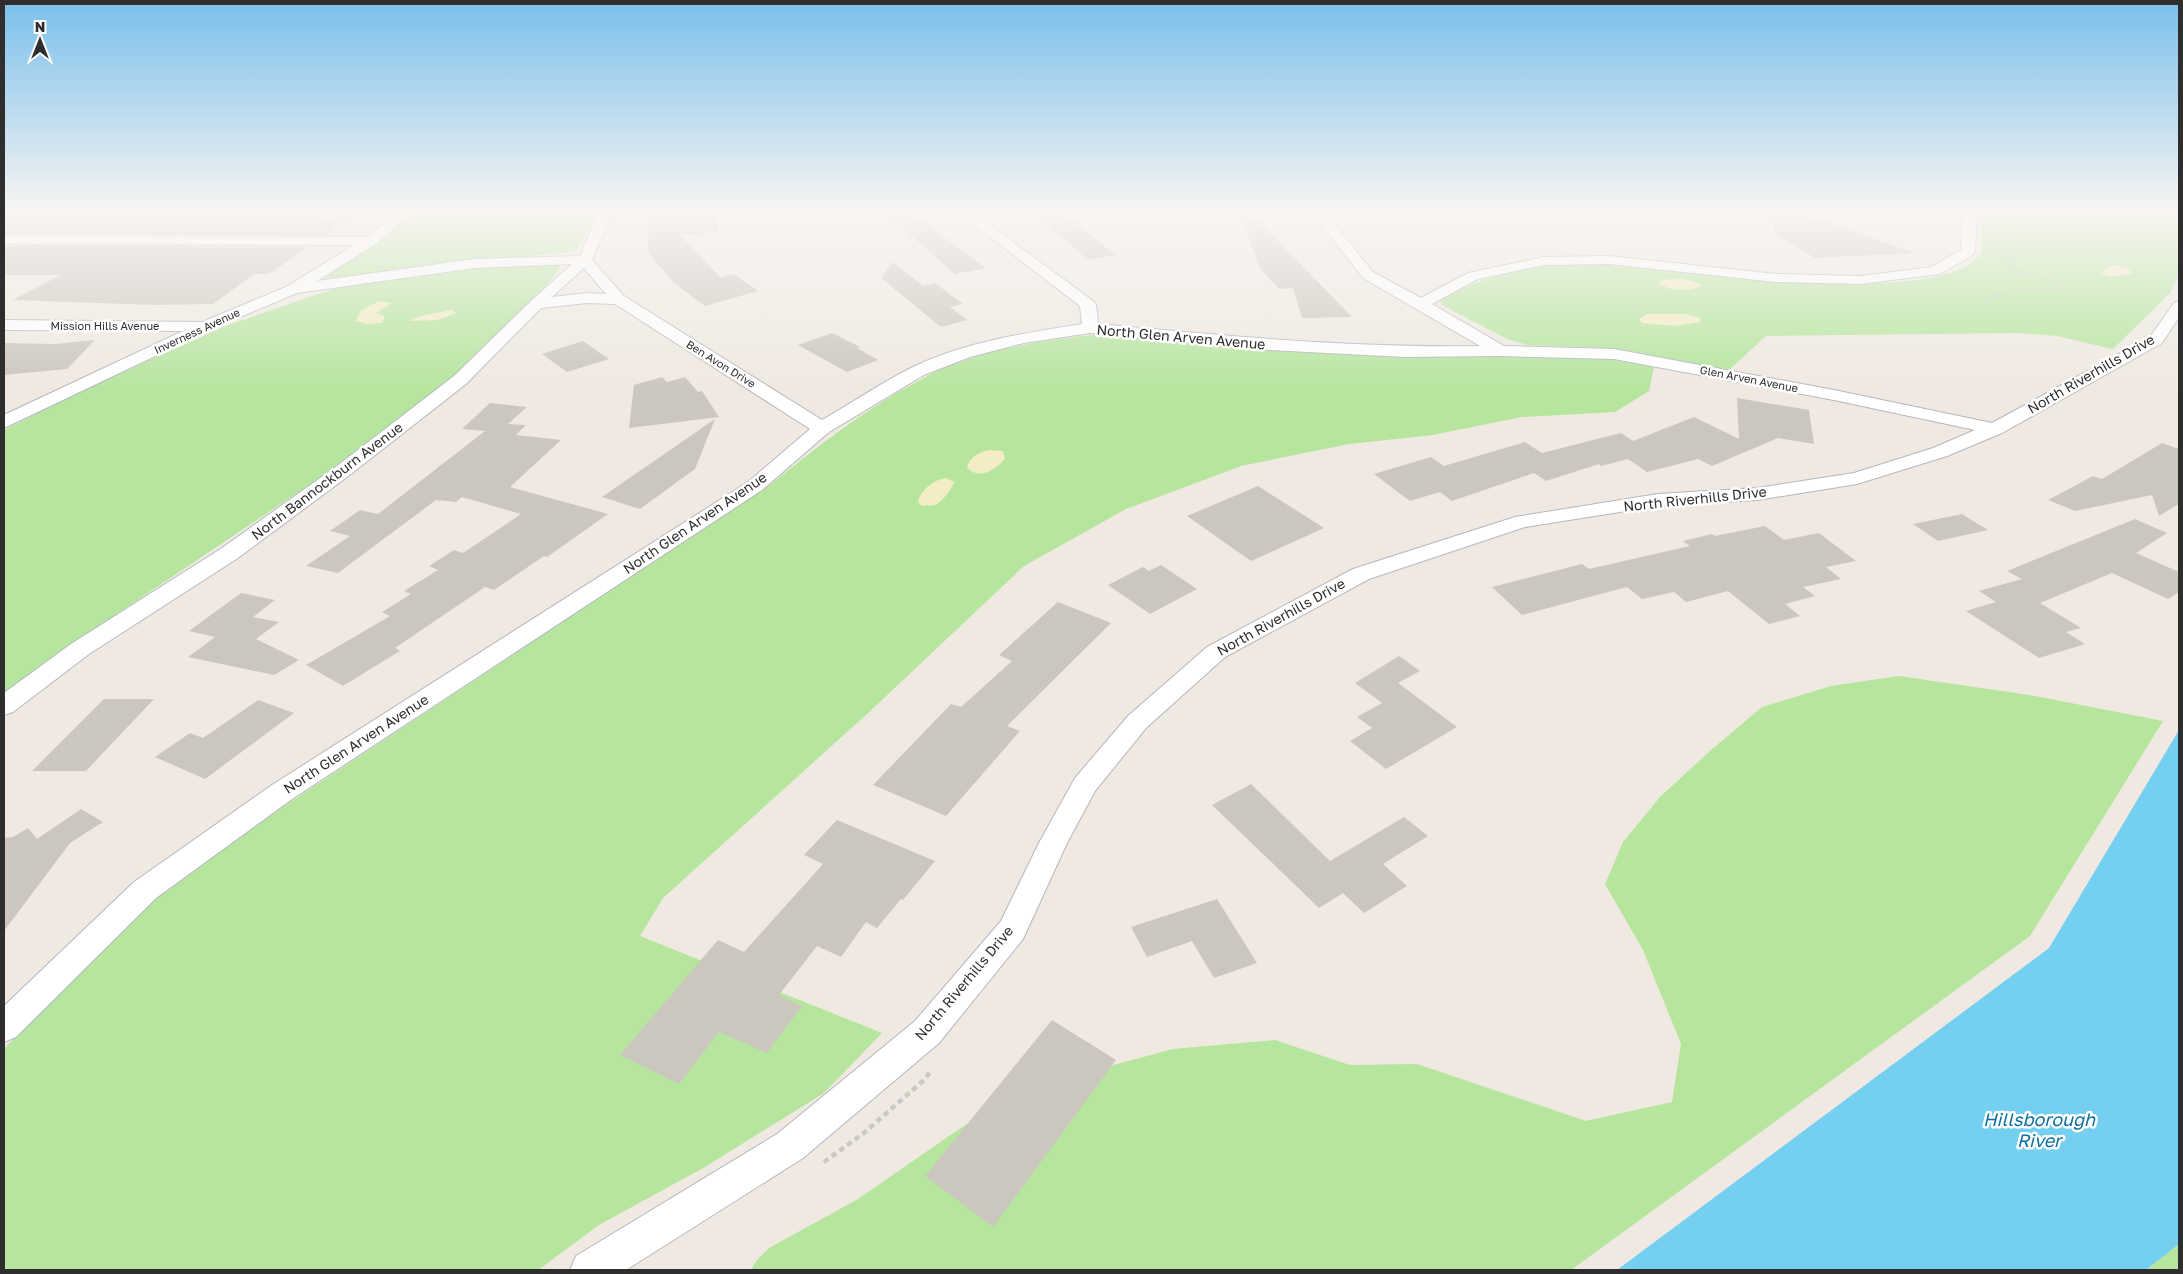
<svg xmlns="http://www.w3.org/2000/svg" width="2183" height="1274" font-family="'Golos Text',sans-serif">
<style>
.green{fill:#b6e59e}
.sand{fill:#f3ecc5}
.water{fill:#75cff0}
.building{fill:#cbc7bf}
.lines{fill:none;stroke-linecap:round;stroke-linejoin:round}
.street-casing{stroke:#b4b7c1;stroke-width:2}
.path-far1{stroke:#c9c9c9;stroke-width:2;stroke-dasharray:2.5 2;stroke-linecap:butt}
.path{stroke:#c9c9c9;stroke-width:4.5;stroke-dasharray:5.5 4;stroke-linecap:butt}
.street{fill:#fff;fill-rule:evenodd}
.labels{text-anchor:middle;stroke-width:5;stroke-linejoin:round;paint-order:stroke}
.far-street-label{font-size:11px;fill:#2e2e2e;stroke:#fff}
.street-label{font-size:14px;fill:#2e2e2e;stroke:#fff}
.near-water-label{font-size:18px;font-style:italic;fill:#0d6fa3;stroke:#fff}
</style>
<rect width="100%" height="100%" fill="#efe9e1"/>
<path class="green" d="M421,211h179l-23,38 -15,4 -135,13 -88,13 -13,-1v-4c32,-22 64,-41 95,-63z
M1980,211h199v63l-8,18 -58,57 -56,-13 -37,-3 -254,3 -37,34 -124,-22 -77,-3 -21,-6 -63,-33 -5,-6c32,-17 68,-30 104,-34 58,-6 117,4 174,10 52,6 104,9 155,7 31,-1 65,-3 93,-16 6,-3 12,-10 17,-15z
M557,263l4,4 -10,13 -78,80 -34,28 -109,83 -255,171 -71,52v-264l99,-49 125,-56 108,-37 116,-19z
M1102,334c107,12 214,19 322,22 77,3 154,-6 230,11l-5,24 -34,21 -93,5 -89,18 -84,9 -108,22 -115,43 -102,57 -157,148 -204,184 -23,38 242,97 -58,60 -119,74 -106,58 -61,45h-534v-221l74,-77 79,-75 79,-59 535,-354c45,-36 90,-72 142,-100 11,-6 22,-13 33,-17 50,-20 102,-28 156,-33z
M1899,676l136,20 128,25 -133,215 -459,334h-820l5,-9 13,-13 89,-49 110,-76 105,-47 100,-27 102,-9 75,25 67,-1 169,57 86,-19 9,-58 -38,-94 -38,-66 18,-42 37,-45 50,-46 52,-44 69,-21z
M2179,1244v26h-33z"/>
<path class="sand" d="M2114,265l13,3 5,5 -19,4 -13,-3 8,-8z
M1669,279h16l17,6c-10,7 -32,6 -43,-1l2,-3z
M380,301l12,2 -16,10 9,3 -3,7 -14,1 -12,-3 5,-11z
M452,310l4,3 -18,7 -29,1 15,-6z
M1647,314h38l15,4v4l-26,4 -32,-3 -3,-4z
M989,450l14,1 2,8c-10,11 -25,21 -38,9 1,-10 12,-16 22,-18z
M946,478l8,4c-1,6 -12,20 -19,23 -3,1 -9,0 -13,1l-4,-4c3,-13 16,-22 28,-24z"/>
<path class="water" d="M2179,730v514l-33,26h-529l432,-322z"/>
<path class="building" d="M62,211l166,2 -4,2 125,2 -25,18 -320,-1v-22z
M649,211h68l1,21 -38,3 41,43 13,-4 24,17 -53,15 -31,-23 -24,-28 -2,-3z
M896,211h13l77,57 -31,6 -64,-56z
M1053,211h9l53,44 -27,5 -44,-38z
M1239,211h10l103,106 -50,1 -9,-30 -14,1 -19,-21z
M1775,211h23l116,42 -99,5 -41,-25z
M4,246l304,1 -39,27h-15l-41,30 -58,1 -142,-5 47,-25h-56z
M893,262l30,24 12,-3 28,21 -13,3 17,13 -26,7 -60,-49z
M832,333l28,14 -3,1 21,12 -31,12 -49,-27z
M95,340l-28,29 -63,6v-32l51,1z
M583,341l26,18 -42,13 -25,-18z
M662,377l5,5 18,-5 13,15 4,-1 17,26 -90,11 5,-43z
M1737,398l72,12 5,34 -36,-6 -66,28 -14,-7 -51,13 -19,-13 -27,7 -2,-2 -53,17 -12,-8 -82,28 -12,-9 -30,9 -36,-27 57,-17 13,9 81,-24 17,11 79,-20 12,8 61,-24 45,22z
M490,403l37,4 -19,17 18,1 -10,10 45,5 -51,47 98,27 -61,43 -3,-1 -50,34 -9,-3 -90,61 5,3 -57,35 -37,-21 84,-49 -8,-4 29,-18 -7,-3 34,-21 -9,-4 25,-16 9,3 58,-39 -59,-17 -6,5 -20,-2 -98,73 -32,-7 44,-30 -20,-5 30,-21 18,4 107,-83 -23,-2z
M715,419l-20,50 -55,40 -38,-12z
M2162,443l17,6v55l-20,12 -7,-21 -77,16 -27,-11 45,-24 9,3z
M1258,486l66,42 -73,33 -64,-45z
M1962,514l26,16 -50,11 -25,-17z
M2135,519l32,14 -31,20 43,19v20l-11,7 -56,-26 -72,30 41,25 -15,4 19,12 -46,14 -73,-47 30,-9 -17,-11 43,-12 -15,-8z
M1765,526l19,14 35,-7 37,28 -30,6 15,12 -38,8 12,9 -30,8 15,12 -31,8 -41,-33 -42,11 -12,-10 -32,7 -15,-12 -105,28 -30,-28 90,-23 7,5 101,-23 -7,-5 29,-7 3,2z
M1161,565l36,24 -47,25 -42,-29 35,-18 6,4z
M241,593l34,7 -22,17 26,5 -23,17 43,21 -25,15 -86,-18 27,-20 -26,-6z
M1058,602l53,21 -104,103 13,5 -74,85 -73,-31 78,-81 10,3 51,-46 -13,-6z
M1399,656l21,15 -22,12 59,44 -71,42 -36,-28 22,-13 -15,-11 25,-14 -27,-20z
M104,699h50l-68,72h-54z
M258,700l36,13 -89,66 -50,-22 35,-24 13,5z
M1251,784l79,77 74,-44 24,19 -45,28 24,22 -43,27 -21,-20 -24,15 -107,-103z
M81,809l22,13 -33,21 -66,88v-93l9,-1 15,-9 9,11z
M837,820l98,41 -32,39 -2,-1 -24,29 -11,-6 -25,35 -24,-11 -38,49 23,11 -35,47 -48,-21 -40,52 -59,-29 98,-115 26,12 79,-88 -19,-9z
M1217,899l40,64 -43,15 -22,-37 -45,16 -16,-30z
M1052,1020l64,40 -123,167 -68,-51z"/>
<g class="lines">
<defs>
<path id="street" d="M399,211h15l-38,33 -59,37 158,-22 105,-3 19,-45h13l-20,49 32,36 198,124c30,-17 59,-37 89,-52 53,-26 114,-35 171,-44l-2,-18 -124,-95h15l122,90 3,3 2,20c127,12 254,24 382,22l-117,-68 -52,-67h13l49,61 48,26 47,-25 76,-16 65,-1 167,18 85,2 70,-9 30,-17 2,-39h14l-2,41 -2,3 -33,19 -79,10 -85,-2 -167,-18 -65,1 -66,14 -46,25 72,42 110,3 220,41 158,33 158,-86 24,-34 5,-2v16l-17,26 -160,90 -55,23 -90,28 -100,16 -99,6 -133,21 -156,52 -144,78 -79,71 -51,63 -28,52 -44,96 -84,104 -136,115 -177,112h-56l6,-14 201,-122 138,-113 86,-100 38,-78 36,-65 53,-62 79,-69 146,-78 162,-52 143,-23 99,-6 97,-15 79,-25 42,-18 -141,-30 -220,-41 -114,-3 -96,1 -152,-8 -162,-16 -66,10 -54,14 -46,18 -95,57 -67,58 -470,309 -136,99 -140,139 -12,5v-36l130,-124 138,-97 476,-303 62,-53 -195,-125 -28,-1 -46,5 -75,76 -115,90 -113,84 -149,96 -76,58 -9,3v-22l67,-49 151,-96 115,-82 117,-90 77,-75 41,-37 -97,4 -178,25 -85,36 -208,99v-13l179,-84 -179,-1v-10l198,2 86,-36 66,-41 -350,-1v-8l364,1zM584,268l22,26 -19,-1 -35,4z"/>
</defs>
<use href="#street" class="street-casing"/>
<path class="path-far1" d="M1983,304c21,-19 56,-14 83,-15 -18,-18 -50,-8 -64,-31 0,-21 22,-34 37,-45"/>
<path class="path" d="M824,1162l40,-29 60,-53 7,-9"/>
<use href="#street" class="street"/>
</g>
<linearGradient id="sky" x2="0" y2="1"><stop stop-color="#7abfeb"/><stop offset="0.54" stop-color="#f8f5f2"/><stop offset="1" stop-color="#f8f5f2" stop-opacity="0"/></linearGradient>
<rect width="2183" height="390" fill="url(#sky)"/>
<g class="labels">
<g class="far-street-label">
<text x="105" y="330">Mission Hills Avenue</text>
<text transform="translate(197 331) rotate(-25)" y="4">Inverness Avenue</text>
<text transform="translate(721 364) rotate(32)" y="4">Ben Avon Drive</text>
<text transform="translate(1749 379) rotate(11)" y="4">Glen Arven Avenue</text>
</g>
<g class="street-label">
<text transform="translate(1181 337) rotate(5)" y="5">North Glen Arven Avenue</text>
<text transform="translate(2091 374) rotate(-30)" y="5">North Riverhills Drive</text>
<text transform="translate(327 481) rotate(-37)" y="5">North Bannockburn Avenue</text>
<text transform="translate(1695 499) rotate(-6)" y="5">North Riverhills Drive</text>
<text transform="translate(695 523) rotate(-34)" y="5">North Glen Arven Avenue</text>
<text transform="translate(1281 617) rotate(-29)" y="5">North Riverhills Drive</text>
<text transform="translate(356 744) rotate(-33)" y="5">North Glen Arven Avenue</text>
<text transform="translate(964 983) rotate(-50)" y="5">North Riverhills Drive</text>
</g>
<g class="near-water-label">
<text x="2039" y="1126">Hillsborough<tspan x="2039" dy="21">River</tspan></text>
</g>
</g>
<rect width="2183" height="1274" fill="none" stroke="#2e2e2e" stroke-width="10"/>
<g transform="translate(40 40)" stroke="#ffffff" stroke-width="4" paint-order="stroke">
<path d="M0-4L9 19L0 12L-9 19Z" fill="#2e2e2e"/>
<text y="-8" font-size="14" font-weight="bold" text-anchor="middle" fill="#2e2e2e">N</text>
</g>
</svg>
